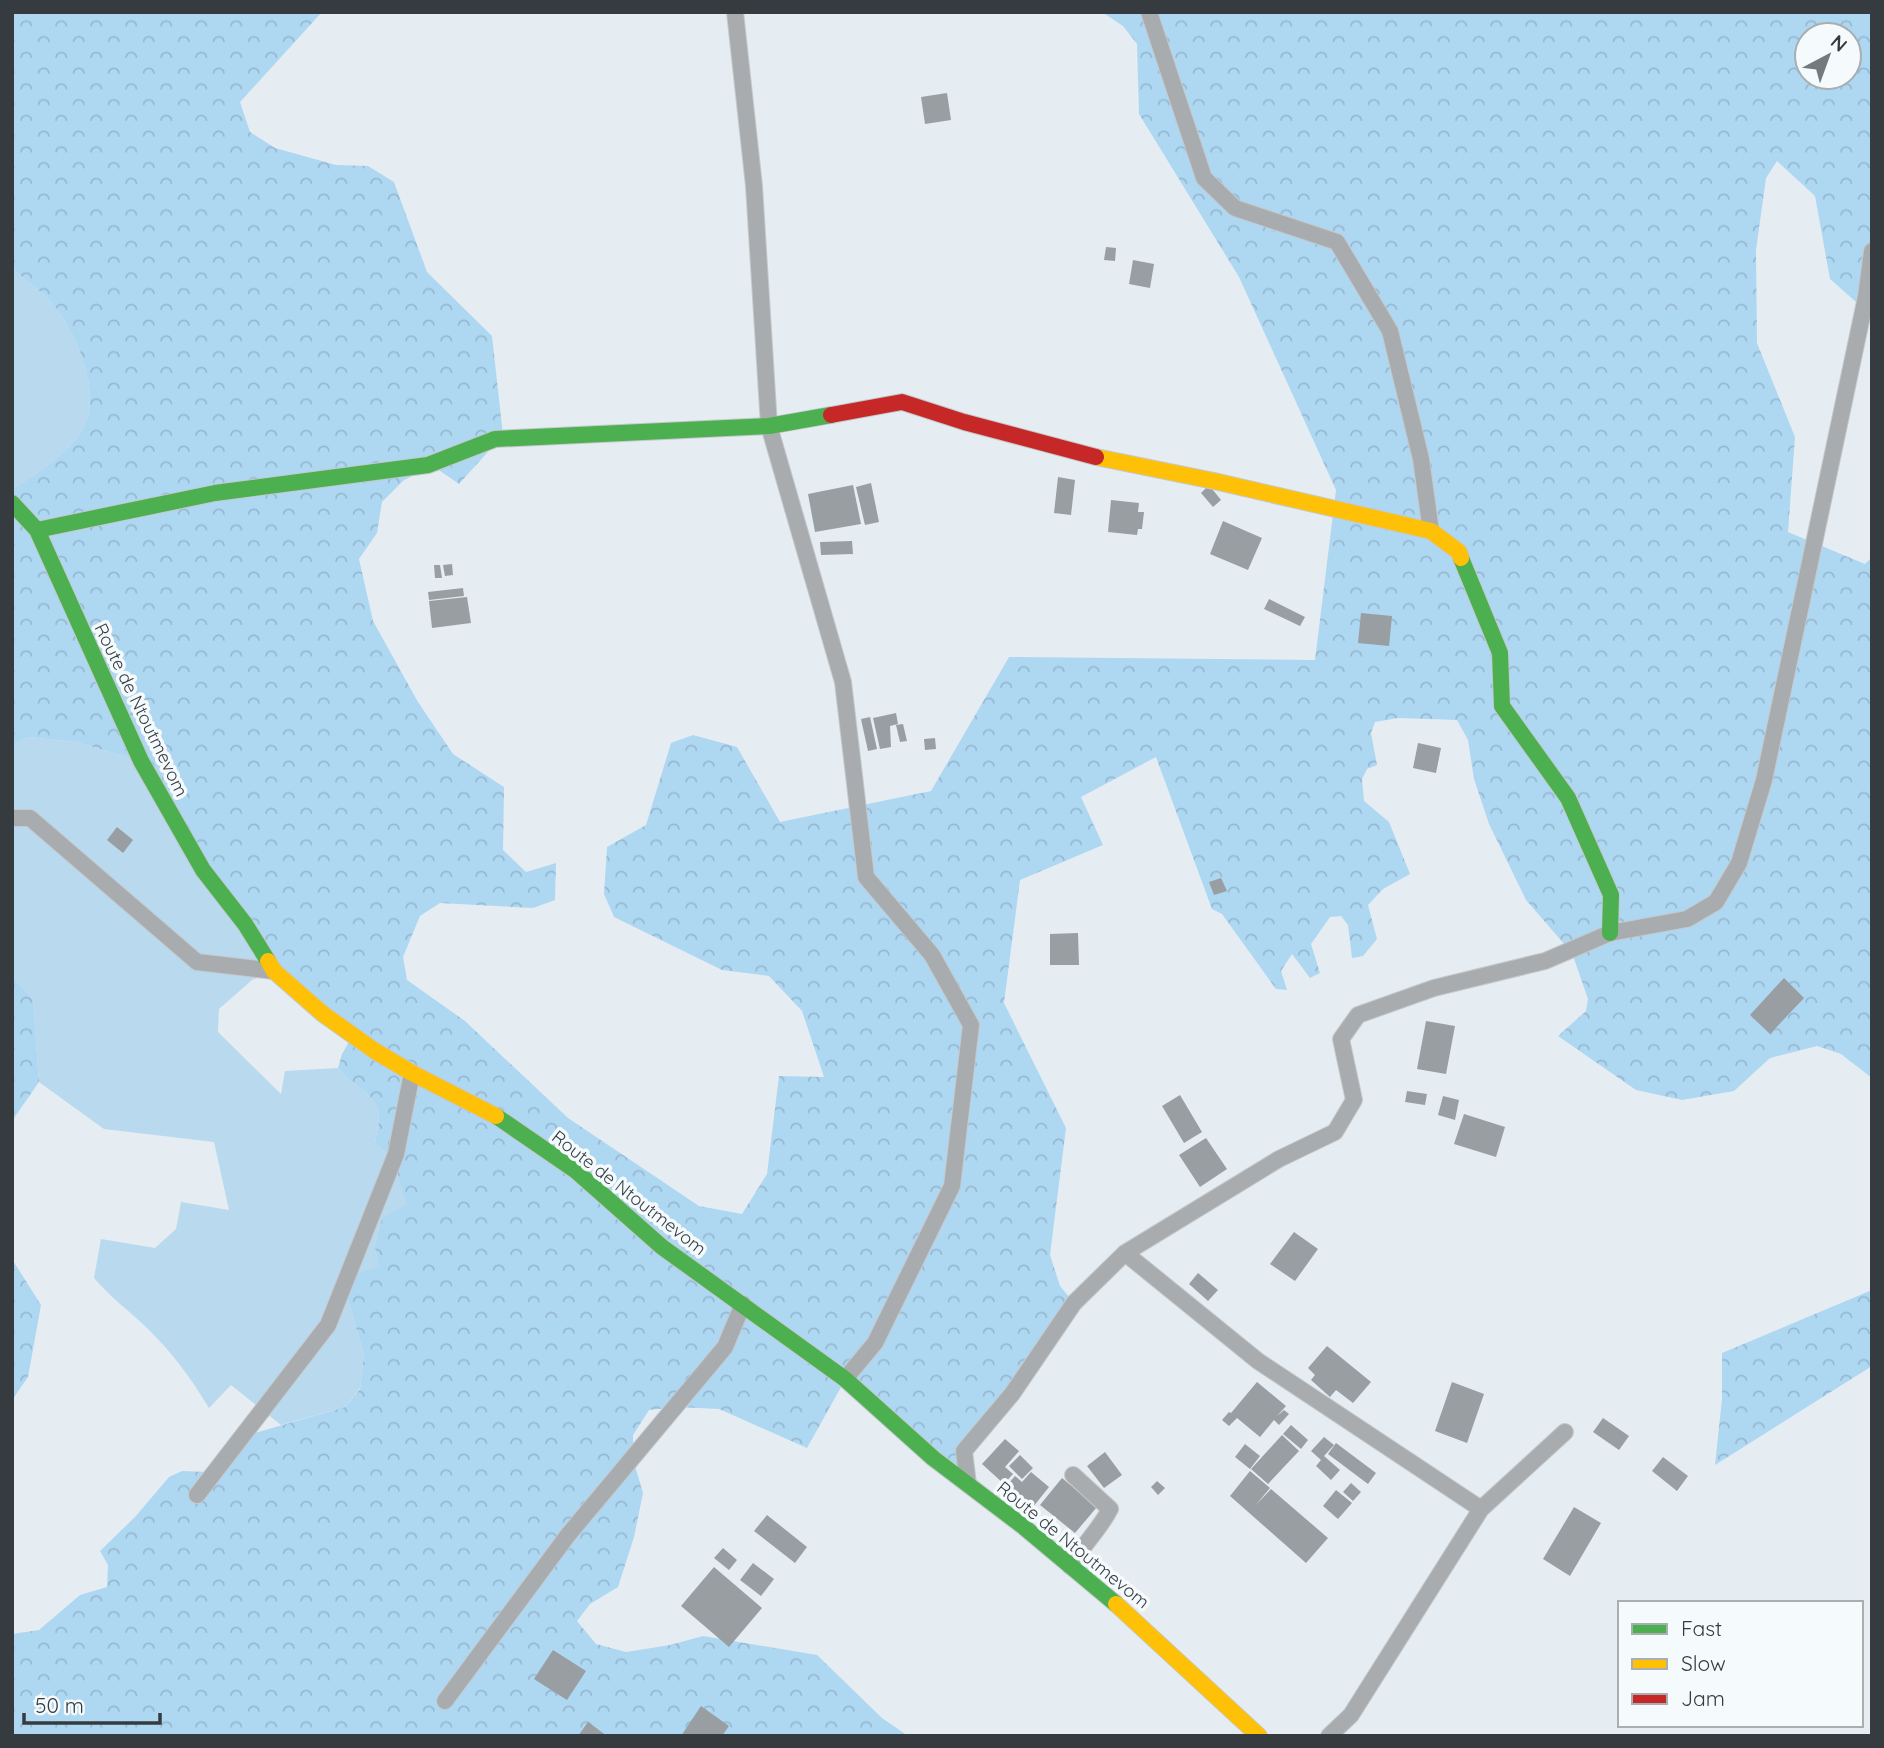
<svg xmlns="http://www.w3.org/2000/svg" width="1884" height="1748" font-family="Quicksand,sans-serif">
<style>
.grass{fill:#b8d9ee}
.forest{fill:url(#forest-crowns);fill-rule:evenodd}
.building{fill:#989ea1}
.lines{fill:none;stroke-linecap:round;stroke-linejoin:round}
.street-casing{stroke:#c4c9cd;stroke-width:18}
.fast-casing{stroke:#c4c9cd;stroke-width:18}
.slow-casing{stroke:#c4c9cd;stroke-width:18}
.jam-casing{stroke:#c4c9cd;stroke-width:18}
.street{stroke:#a9acae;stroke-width:16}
.fast{stroke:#4caf50;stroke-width:16}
.slow{stroke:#ffc107;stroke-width:16}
.jam{stroke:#c62828;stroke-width:16}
.labels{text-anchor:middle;stroke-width:7;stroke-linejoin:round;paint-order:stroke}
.street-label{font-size:18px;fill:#363b3f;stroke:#f5fafd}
</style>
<defs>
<pattern id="forest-crowns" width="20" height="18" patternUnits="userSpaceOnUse" patternTransform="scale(1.75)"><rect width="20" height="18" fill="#aed7f2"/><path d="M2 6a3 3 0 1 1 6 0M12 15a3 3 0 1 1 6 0" fill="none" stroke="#96b9d1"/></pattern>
</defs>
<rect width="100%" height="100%" fill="#e6edf2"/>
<path class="grass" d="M12,268c14,13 33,25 44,40 22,29 47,88 26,122 -16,27 -45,42 -70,60z
M28,737l48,5 65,19 133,210 -22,9 -33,29 -1,23 63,62 4,-23 53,-3c11,17 42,26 41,49 0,9 -3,18 -4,27l18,14 15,47 -33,43 4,19 -33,26 18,62 -4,33 -15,19 -64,18 -50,-40 -22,23c-18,-30 -38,-57 -63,-81 -19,-18 -35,-29 -52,-49l7,-39 54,9 21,-19 5,-27 48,8 -15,-68 -110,-13 -65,-47 -6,-83 -21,-23v-231z"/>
<path class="forest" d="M12,12h310l-82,90 10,30 25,16 61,17 32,1 26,16 33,90 65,64 11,99 -44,49 -26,-18 -29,14 -22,22 -5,31 -18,26 14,62 45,81 35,52 51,33 -1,63 23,22 30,-9 -1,37 -22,8 -93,-5 -20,13 -17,41 4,23 58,41 103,97 131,88 43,8 25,-40 12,-98 45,1 -22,-66 -33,-35 -47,-6 -108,-53 -10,-23 3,-47 39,-22 25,-82 22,-8 44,12 43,75 151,-31 78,-134 306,3 21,-170 -97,-213 -100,-163 -2,-70 -14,-18 -21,-14h770v304l-42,-37 -15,-83 -38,-35 -11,17 -10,72 1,93 38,94 -7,95 77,32 7,-7v521l-31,-24 -24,-8 -47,12 -36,33 -52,9 -46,-10 -78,-54 28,-25 2,-12 -16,-46 -46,-53 -37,-76 -15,-45 -6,-39 -11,-20 -59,-2 -23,4 -4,11 6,32 -10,4 -5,10 2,22 25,21 21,52 -27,15 -15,16 9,34 -14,17 -11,2 -4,-33 -7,-9 -11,1 -19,27 9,29 -10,5 -18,-24 -11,17 6,19 -11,-1 -54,-75 -10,-5 -56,-152 -75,40 22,48 -83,35 -16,123 62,125 -16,127 10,31 14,17 -110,148 4,33 -123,-104 -38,68 -88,-39 -41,-2 -29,3 -16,25v24l10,34 -9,44 -16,50 -28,17 -13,17 19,23 30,8 44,-7 33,-9 114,19 65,63 26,18h-896v-102l27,-4 41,-35 27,-8 1,-22 -8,-14 35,-34 34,-40 13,-6 26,1 40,-37 97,-28 15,-18 4,-34 -18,-62 3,-17 30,-9 -4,-19 7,-30 25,-13 -14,-47 -18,-14c1,-9 4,-18 4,-27 1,-23 -30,-32 -41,-49l4,-14 11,-19 -79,-64 -133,-210 -65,-19 -48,-5 -16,8v-255c25,-18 54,-33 70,-60 21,-34 -4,-93 -26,-122 -11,-15 -30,-27 -44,-40zM1807,35h42v42h-42z
M12,976l21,23 6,83 -27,39z
M12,1259l29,46 -13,72 -16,23z
M1872,1290v76l-157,99 7,-66v-46z"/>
<path class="building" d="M947,93l4,27 -26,4 -4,-27z
M1106,247l10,1 -1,13 -11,-1z
M1133,260l21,4 -4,24 -21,-4z
M1058,477l17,3 -4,35 -17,-2z
M871,483l8,39 -14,3 -9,-38z
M853,485l8,39 -46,8 -7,-38z
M1209,485l12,15 -8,7 -12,-14z
M1111,500l28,3 -1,9h6l-2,17h-4l-1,6 -29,-3z
M1223,521l39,17 -14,32 -38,-16z
M852,541l1,13 -32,1 -1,-13z
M452,564l1,11 -8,1 -2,-11z
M434,565h6l2,13h-7z
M463,588l1,8 -35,4 -1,-8z
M467,597l4,26 -39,5 -3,-27z
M1269,599l36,18 -5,9 -36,-17z
M1361,613l31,3 -3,30 -31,-3z
M896,713l2,11 -8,2 1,21 -11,2 -7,-31z
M870,717l7,32 -9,2 -7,-32z
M903,724l4,17 -7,1 -4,-17z
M935,738l1,11 -11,1 -1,-11z
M1418,743l23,5 -5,25 -23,-5z
M117,827l16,13 -10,13 -16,-13z
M1221,878l6,13 -13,4 -5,-13z
M1078,933l1,32h-29v-31z
M1784,978l20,20 -34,36 -20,-19z
M1426,1021l29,5 -9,48 -29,-5z
M1407,1091l20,3 -2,11 -20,-3z
M1180,1095l22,37 -18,11 -22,-37z
M1443,1096l16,4 -4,20 -17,-5z
M1464,1114l41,13 -9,30 -42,-13z
M1206,1138l21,31 -27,18 -21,-32z
M1294,1232l24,17 -23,32 -25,-17z
M1198,1273l20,17 -10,11 -19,-17z
M1327,1346l44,36 -18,21 -17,-13 -6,7 -19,-17 4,-5 -7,-7z
M1257,1382l29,24 -9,10 7,-6 5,4 -10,11 -5,-5 -14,17 -23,-19 -8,8 -7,-6 7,-8 2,1z
M1452,1382l32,12 -17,49 -32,-12z
M1603,1418l26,18 -10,14 -26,-18z
M1291,1425l17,15 -7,9 -18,-15z
M1282,1435l17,16 -31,33 -17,-15z
M1324,1437l10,8 -10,11 16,14 -9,10 -15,-14 5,-6 -10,-9z
M1005,1439l14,12 -14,16 8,7 -9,10 -22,-20z
M1336,1443l40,30 -8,11 -40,-30z
M1245,1444l15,12 -10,13 -15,-12z
M1105,1452l17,23 -18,13 -17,-22z
M1020,1455l13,13 -11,11 -13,-13z
M1663,1457l25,19 -11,15 -25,-20z
M1250,1471l20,17 -15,18 16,-17 57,49 -22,25 -76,-67z
M1031,1472l18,15 -16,20 -26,-22 8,-9 7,6z
M1062,1478l35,29 -22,26 -35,-28z
M1157,1481l8,7 -7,7 -7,-8z
M1351,1483l10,9 -8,9 -10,-9z
M1336,1490l16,13 -14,16 -15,-13z
M1574,1507l27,16 -31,53 -27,-17z
M767,1515l40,32 -12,16 -41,-32z
M723,1548l14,12 -8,10 -15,-12z
M753,1563l21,16 -13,17 -21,-16z
M714,1567l48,41 -33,39 -48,-41z
M553,1650l33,21 -19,29 -33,-21z
M701,1706l28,20 -7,10h-41z
M588,1722l19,14h-29z"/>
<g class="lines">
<defs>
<path id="street" d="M735,12l19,174 15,240 74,256 23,195 66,78 39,70 -19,161 -77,157 -30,36
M1149,12l55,166 31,30 102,34 53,89 31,128 10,72
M12,818h18l167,144 77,9
M1125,1253l133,108 223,148
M968,1484l-4,-33 48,-57 62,-91 51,-50 154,-94 56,-27 19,-32 -13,-61 17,-24 76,-27 111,-27 65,-28 77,-14 29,-17 23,-39 25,-83 102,-483 6,-46
M197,1495l131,-170 68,-171 16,-81
M1070,1566c12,-20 30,-37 40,-57l-37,-34
M445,1701l123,-166 157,-188 18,-43
M1329,1736l22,-21 130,-206 84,-77"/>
<path id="fast" d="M12,503l25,27 104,231 62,109 42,54 23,37
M37,530l178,-37 213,-28 67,-26 274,-13 62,-11
M1461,558l39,95 2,53 66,92 43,97 -1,38
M496,1116l80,55 86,76 183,132 88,79 91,69 92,77"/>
<path id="slow" d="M1096,457l118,24 217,50 28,21 2,6
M268,961l6,10 49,43 52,37 37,22 84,43
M1116,1604l143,132"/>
<path id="jam" d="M831,415l71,-13 62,20 132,35"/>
</defs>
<use href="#street" class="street-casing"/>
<use href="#fast" class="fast-casing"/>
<use href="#slow" class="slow-casing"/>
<use href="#jam" class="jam-casing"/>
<use href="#street" class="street"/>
<use href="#fast" class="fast"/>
<use href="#slow" class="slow"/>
<use href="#jam" class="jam"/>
</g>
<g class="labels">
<g class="street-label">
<text transform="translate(141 710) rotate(64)" y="6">Route de Ntoutmevom</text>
<text transform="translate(629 1193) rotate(38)" y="6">Route de Ntoutmevom</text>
<text transform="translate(1073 1545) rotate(39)" y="6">Route de Ntoutmevom</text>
</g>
</g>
<rect width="1884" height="1748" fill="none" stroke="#363b3f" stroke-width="28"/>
<rect x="1618" y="1601" width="245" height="126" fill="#f5fafd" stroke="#a9aeb1" stroke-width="2"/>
<rect x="1632" y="1624" width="35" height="10" fill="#4caf50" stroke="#a9aeb1" stroke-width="2"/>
<text x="1681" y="1636" font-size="21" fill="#363b3f">Fast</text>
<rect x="1632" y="1659" width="35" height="10" fill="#ffc107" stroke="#a9aeb1" stroke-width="2"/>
<text x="1681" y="1671" font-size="21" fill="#363b3f">Slow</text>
<rect x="1632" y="1694" width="35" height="10" fill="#c62828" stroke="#a9aeb1" stroke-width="2"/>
<text x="1681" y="1706" font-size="21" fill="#363b3f">Jam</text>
<g transform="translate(1828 56) rotate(41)"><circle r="33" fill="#f5fafd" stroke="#a9aeb1" stroke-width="2"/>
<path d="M0-5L12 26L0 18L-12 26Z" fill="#74797e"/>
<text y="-10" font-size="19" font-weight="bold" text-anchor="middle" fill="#363b3f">N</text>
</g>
<path d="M24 1713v10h136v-10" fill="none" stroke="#363b3f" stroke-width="3.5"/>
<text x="35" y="1713" font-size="21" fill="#363b3f" stroke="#f5fafd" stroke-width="5" paint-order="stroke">50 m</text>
</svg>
